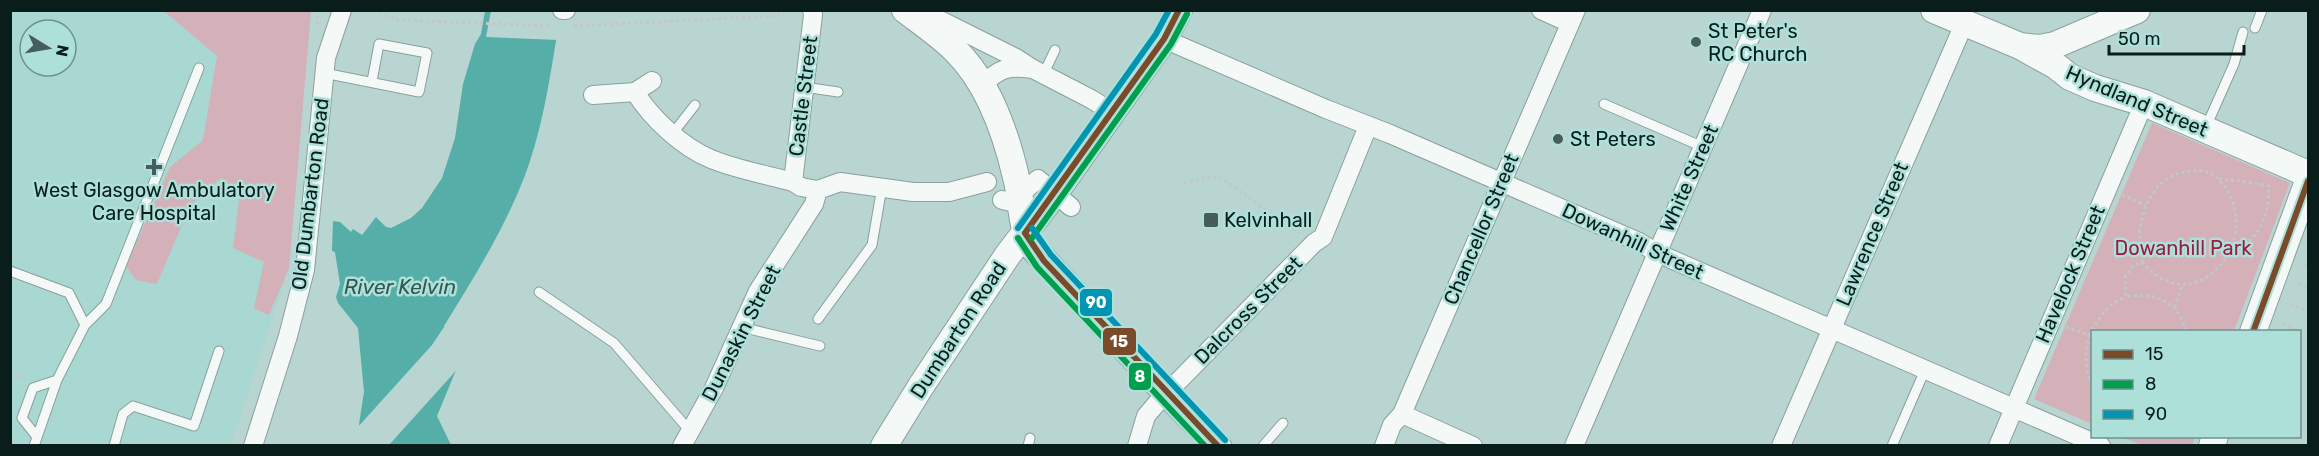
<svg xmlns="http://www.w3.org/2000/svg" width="2319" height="456" font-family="Rubik,sans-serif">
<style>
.built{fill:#a9d7d1;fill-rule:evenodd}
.green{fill:#d4b0b8}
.water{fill:#55aea7}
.pier{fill:#b9d5d2}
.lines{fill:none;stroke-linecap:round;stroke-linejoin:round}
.lane-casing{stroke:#8aa09d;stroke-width:11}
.street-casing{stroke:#8aa09d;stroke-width:20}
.secondary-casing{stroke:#8aa09d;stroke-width:28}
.path{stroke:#c1c8c8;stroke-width:3;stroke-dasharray:3 3;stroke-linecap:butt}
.lane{stroke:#f4f9f8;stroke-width:9}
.street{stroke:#f4f9f8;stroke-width:18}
.secondary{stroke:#f4f9f8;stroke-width:26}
.bus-1-casing{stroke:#aee0da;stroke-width:10}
.bus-2-casing{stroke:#aee0da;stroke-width:10}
.bus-3-casing{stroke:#aee0da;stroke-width:10}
.bus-1{stroke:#7a4b2a;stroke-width:6}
.bus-2{stroke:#009f4e;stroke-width:6}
.bus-3{stroke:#0194b3;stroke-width:6}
.poi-dot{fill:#475d5b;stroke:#aee0da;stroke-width:2}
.labels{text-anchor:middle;stroke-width:5;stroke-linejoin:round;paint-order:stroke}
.poi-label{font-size:20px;fill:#091d1b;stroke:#aee0da;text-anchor:start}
.street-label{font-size:20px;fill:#091d1b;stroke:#aee0da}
.park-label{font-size:20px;fill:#981e46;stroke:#aee0da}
.water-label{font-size:21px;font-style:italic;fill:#355753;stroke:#aee0da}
.line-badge{stroke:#aee0da;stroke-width:2}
.badge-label{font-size:16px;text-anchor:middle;font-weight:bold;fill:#fff}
</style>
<rect width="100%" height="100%" fill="#b9d5d2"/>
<path class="built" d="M10,11h301l-22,257 -58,177h-220zM30,30h36v36h-36z"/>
<path class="green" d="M164,11h147l-22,257 -20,47 -15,-7 10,-46 -31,-14 7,-56 -19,-14 -31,28 -33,78 -21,-4 -10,-13 44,-100 33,-27 14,-84z
M2152,123l138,60 -56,148 -142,1v92l-58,-25z
M2121,437h74l-3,9 -50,-1z"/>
<path class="water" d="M485,11h76c-9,51 -15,103 -32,153 -20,58 -53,110 -85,162l17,32 -24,58 14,29h-86l-6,-21 5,-32 -6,-64 -20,-25 -2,-6 4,-13 -5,-32 -3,-1 1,-30 7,1 11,10 2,-3 9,6 14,-18 10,10 5,1 20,-10 11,-10 20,-30 13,-40 8,-54 12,-40 6,-10z"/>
<path class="pier" d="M564,10l-5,30 -73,-3 5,-26z
M462,300l-15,27 17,30 -2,7 -73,81 -27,1 -5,-18 75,-83z"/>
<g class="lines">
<defs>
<path id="lane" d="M2255,28l7,-18
M324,73l95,19 8,-39 -48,-9 -7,37
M1043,75l12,-25
M804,87l34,5
M1604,104l99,43
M2206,127l28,-63 9,-32
M673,133l22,-28
M10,271l59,22 16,32 -28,55 -23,66
M539,292l75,51 75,87
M818,319l54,-74 10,-58
M85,325l21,-21 93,-236
M741,327l79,19
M37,437l-15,-19 11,-30 24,-8
M114,446l9,-32 10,-8 61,20 25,-75
M1028,446l2,-8
M1263,446l20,-23
M1892,446l33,-76"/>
<path id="street" d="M562,10h4
M926,10l6,6 84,42 17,11 58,30 21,13
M1541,10l29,13
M1164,39l162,70 64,25 249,108 18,11 444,193
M982,85c17,-16 26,-20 49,-16
M635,92c16,26 47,55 76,67 24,10 56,16 82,23l8,5 17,3 22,-8 73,10h36l38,-10
M593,95l42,-3 17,-11
M793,182l20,-167 -1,-5
M1002,200l9,2 27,-23 33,28
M1402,414l71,32
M253,446l35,-110 17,-66 21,-212 16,-48
M682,446l32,-58 44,-97 56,-87 4,-14
M1137,446l9,-30 11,-13 157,-160 9,-6 45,-111
M1384,446l8,-21 10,-11 174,-404
M1574,446l188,-436
M1781,446l183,-422
M1998,446l146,-343"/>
<path id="secondary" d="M905,10c17,13 35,25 50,40 33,32 51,84 61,127 7,27 3,46 17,71l133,145 52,53
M1934,10l86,36 36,20 14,11 25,11 49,15 164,71
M2020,46l19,2 16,-3 82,-35
M2253,332l55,-151
M884,446l37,-60 86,-130 48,-63 109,-154 15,-29
M2212,446l3,-10"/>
</defs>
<use href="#lane" class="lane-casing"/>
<use href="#street" class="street-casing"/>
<use href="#secondary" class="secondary-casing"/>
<path class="path" d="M374,10l25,10 154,6
M317,25l1,-15
M574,26l201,-10 12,-6
M2219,179l23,2 27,5c0,28 -9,57 -39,65
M1184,183l28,-6 9,1 78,55
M2122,195l23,10
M2142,262c53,63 123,-23 82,-76 -4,-6 -10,-12 -17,-14 -8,-3 -16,-1 -23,0 -39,8 -50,57 -42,90l-9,4 -8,11 1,20c28,-6 54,5 60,35
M2304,264l4,2
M2298,284l10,4
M2290,304l13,5
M2175,307l7,-21
M2283,324l13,5
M2066,327l23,8c-4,17 -5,33 3,49
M2089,335c9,-16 19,-32 37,-38
M10,375l17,2
M2166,436l9,2 2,-2"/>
<use href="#lane" class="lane"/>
<use href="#street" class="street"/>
<use href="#secondary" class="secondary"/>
<defs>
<path id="bus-1" d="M1025,233l19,28 174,185
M1025,233l139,-194 15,-29
M2253,332l55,-151"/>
<path id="bus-2" d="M1018,238l19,29 168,179
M1032,238l139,-194 16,-30"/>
<path id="bus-3" d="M1018,228l138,-194 13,-24
M1032,228l19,27 174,185"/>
</defs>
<use href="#bus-1" class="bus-1-casing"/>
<use href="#bus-2" class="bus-2-casing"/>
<use href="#bus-3" class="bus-3-casing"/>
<use href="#bus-1" class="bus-1"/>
<use href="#bus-2" class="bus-2"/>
<use href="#bus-3" class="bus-3"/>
</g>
<g class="poi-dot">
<circle cx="1696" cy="42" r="6"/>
<circle cx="1558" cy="139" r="6"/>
<path d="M151 158h6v6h6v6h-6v6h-6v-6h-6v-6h6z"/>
<rect x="1203" y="212" width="16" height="16" rx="3"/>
</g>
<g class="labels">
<g class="poi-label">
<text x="1708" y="38">St Peter's<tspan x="1708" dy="23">RC Church</tspan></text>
<text x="1570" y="146">St Peters</text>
<text x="154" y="197" text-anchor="middle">West Glasgow Ambulatory<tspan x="154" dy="23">Care Hospital</tspan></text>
<text x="1224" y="227">Kelvinhall</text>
</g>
<g class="street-label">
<text transform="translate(803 96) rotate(-83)" y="7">Castle Street</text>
<text transform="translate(2137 101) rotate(23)" y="7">Hyndland Street</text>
<text transform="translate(1689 178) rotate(-66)" y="7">White Street</text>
<text transform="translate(310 194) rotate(-83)" y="7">Old Dumbarton Road</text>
<text transform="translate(1481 229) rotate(-67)" y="7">Chancellor Street</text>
<text transform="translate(1872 234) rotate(-67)" y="7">Lawrence Street</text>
<text transform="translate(1633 241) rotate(25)" y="7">Dowanhill Street</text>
<text transform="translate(2070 274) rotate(-67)" y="7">Havelock Street</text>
<text transform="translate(1248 310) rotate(-45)" y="7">Dalcross Street</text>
<text transform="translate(958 330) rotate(-57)" y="7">Dumbarton Road</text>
<text transform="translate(741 333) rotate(-63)" y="7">Dunaskin Street</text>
</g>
<g class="park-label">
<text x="2183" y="255">Dowanhill Park</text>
</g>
<g class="water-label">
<text x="400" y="294">River Kelvin</text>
</g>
</g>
<g class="line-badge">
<rect x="1079" y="288" width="34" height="29" rx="6" fill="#0194b3"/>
<rect x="1102" y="327" width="35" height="29" rx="6" fill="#7a4b2a"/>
<rect x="1128" y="362" width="24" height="29" rx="6" fill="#009f4e"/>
</g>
<g class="badge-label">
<text x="1096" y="308">90</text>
<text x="1119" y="347">15</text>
<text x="1140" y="382">8</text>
</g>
<rect width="2319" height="456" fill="none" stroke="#091d1b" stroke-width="24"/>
<rect x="2091" y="330" width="210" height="108" fill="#aee0da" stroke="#6c928e" stroke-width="1.5"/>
<rect x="2103" y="350" width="30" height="9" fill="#7a4b2a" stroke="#6c928e" stroke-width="1.5"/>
<text x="2145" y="360" font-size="18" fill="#091d1b">15</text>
<rect x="2103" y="380" width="30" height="9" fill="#009f4e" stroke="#6c928e" stroke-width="1.5"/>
<text x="2145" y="390" font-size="18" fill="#091d1b">8</text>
<rect x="2103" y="410" width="30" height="9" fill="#0194b3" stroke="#6c928e" stroke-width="1.5"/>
<text x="2145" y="420" font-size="18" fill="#091d1b">90</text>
<g transform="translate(48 48) rotate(101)"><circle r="28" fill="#aee0da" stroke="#6c928e" stroke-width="1.5"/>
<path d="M0-4.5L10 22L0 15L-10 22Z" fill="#475d5b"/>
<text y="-9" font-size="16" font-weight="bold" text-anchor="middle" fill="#091d1b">N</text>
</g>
<path d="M2109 45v9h135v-9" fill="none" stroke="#091d1b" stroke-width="3"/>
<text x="2118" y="45" font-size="18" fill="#091d1b" stroke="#aee0da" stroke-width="4.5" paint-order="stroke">50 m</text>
</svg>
